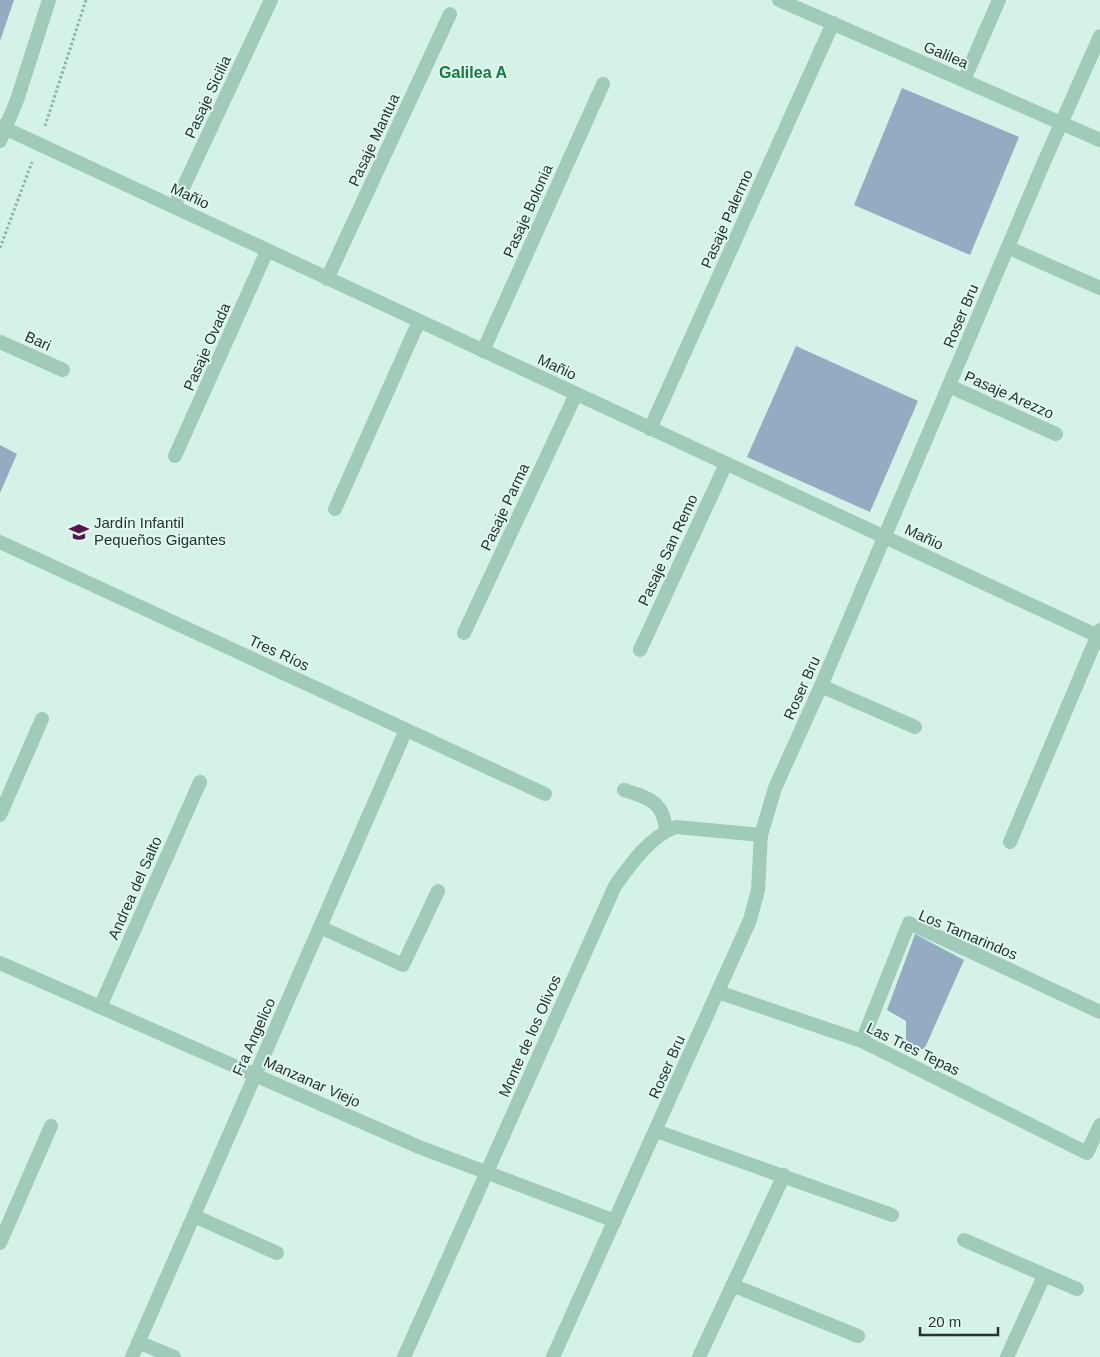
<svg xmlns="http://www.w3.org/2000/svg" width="1100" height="1357" font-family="Helvetica,sans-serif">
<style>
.green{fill:#94acc2}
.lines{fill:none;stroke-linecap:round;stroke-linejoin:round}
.path{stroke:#8ab6a3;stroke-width:3;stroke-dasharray:2.5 2.5;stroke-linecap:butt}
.minor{stroke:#a0cbb9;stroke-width:14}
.tertiary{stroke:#a0cbb9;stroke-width:14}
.labels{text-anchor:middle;stroke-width:4;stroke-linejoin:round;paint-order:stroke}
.street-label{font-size:15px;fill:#24342b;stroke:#e0faf2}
.poi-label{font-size:15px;fill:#24342b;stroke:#e0faf2;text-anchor:start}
.neighbourhood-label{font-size:16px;font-weight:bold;fill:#167c3d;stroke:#e0faf2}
</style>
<rect width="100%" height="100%" fill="#d4f2e8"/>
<path class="green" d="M0,0h14l-14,41z
M902,88l117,49 -49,118 -116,-50z
M796,346l122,55 -48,111 -123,-55z
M0,445l17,9 -17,39z
M915,934l49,26 -40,90 -18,-8v-21l-19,-11z"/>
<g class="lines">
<path class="path" d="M45,126l41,-126
M0,248l32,-86"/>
<path class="minor" d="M779,0l321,140
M964,80l35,-80
M0,126l1100,511
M174,207l97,-207
M1009,248l91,40
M327,279l123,-265
M0,342l63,28
M483,351l120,-267
M949,386l107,48
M650,429l183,-406
M175,456l92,-205
M335,509l84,-188
M0,542l545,252
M464,633l112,-239
M640,650l86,-186
M821,686l94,41
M624,790c25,8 39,11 42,40
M0,815l42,-96
M1010,842l90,-212
M320,927l83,38 35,-74
M0,963l419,184 196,74
M718,992l144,49 225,112 13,-28
M100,1007l100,-225
M862,1041l47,-118 191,89
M656,1131l236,84
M194,1216l83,37
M964,1240l113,49
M0,1243l51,-117
M732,1285l126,51
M138,1342l36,15
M132,1357l274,-627
M404,1357l211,-471c15,-21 35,-50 61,-59l85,8
M553,1357l197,-437 8,-30 3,-55 14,-47 46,-102 223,-524 56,-126
M699,1357l85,-182
M1007,1357l37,-81"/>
<path class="tertiary" d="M0,141l17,-41 32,-100"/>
</g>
<defs>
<symbol id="school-bare" viewBox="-9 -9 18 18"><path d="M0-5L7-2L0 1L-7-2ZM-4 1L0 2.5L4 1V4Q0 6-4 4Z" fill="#58174a" stroke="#e0faf2" stroke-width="2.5" paint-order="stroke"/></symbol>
</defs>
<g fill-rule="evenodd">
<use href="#school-bare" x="65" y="518" width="28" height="28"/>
</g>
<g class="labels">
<g class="street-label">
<text transform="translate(946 55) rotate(23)" y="5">Galilea</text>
<text transform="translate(208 97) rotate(-65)" y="5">Pasaje Sicilia</text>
<text transform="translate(374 140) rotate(-65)" y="5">Pasaje Mantua</text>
<text transform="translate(190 196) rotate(25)" y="5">Mañio</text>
<text transform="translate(528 211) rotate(-66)" y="5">Pasaje Bolonia</text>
<text transform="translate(727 219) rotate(-66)" y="5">Pasaje Palermo</text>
<text transform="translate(961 316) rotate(-67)" y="5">Roser Bru</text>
<text transform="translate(38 341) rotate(24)" y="5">Bari</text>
<text transform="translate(207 347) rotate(-66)" y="5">Pasaje Ovada</text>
<text transform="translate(557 367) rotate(25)" y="5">Mañio</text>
<text transform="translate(1009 395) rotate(24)" y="5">Pasaje Arezzo</text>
<text transform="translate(505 507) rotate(-65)" y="5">Pasaje Parma</text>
<text transform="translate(924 537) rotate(25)" y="5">Mañio</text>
<text transform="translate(668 550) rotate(-65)" y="5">Pasaje San Remo</text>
<text transform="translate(279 653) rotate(25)" y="5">Tres Ríos</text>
<text transform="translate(802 688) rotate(-66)" y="5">Roser Bru</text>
<text transform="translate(135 888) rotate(-66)" y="5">Andrea del Salto</text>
<text transform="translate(968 935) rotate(23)" y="5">Los Tamarindos</text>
<text transform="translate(530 1036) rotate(-66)" y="5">Monte de los Olivos</text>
<text transform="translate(254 1037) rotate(-66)" y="5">Fra Angelico</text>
<text transform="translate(913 1049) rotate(26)" y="5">Las Tres Tepas</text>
<text transform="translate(667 1067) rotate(-66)" y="5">Roser Bru</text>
<text transform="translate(312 1082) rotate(24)" y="5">Manzanar Viejo</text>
</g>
<g class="poi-label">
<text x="94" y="528">Jardín Infantil<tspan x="94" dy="17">Pequeños Gigantes</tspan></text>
</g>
<g class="neighbourhood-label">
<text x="473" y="78">Galilea A</text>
</g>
</g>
<path d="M920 1327v8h78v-8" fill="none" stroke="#24342b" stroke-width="2.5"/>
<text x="928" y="1327" font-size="15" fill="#24342b" stroke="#e0faf2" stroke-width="4" paint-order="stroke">20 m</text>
</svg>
